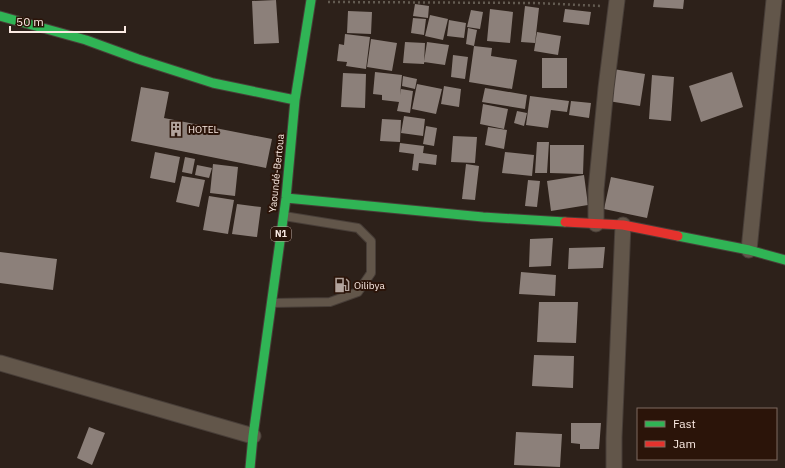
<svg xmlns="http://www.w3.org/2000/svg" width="785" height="468" font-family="'IBM Plex Sans',sans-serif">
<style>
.building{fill:#8c807a}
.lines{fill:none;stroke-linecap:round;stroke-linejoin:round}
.lane-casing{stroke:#483e38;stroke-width:10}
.street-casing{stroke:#483e38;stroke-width:17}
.fast-casing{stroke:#483e38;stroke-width:11}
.jam-casing{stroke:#483e38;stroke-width:11}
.path{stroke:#635b51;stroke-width:2.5;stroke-dasharray:2 3;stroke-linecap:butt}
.lane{stroke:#62564a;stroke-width:8}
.street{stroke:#62564a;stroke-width:15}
.fast{stroke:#30b455;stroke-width:9}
.jam{stroke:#e5322d;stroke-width:9}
.labels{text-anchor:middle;stroke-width:4;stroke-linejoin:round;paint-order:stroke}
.shield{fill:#2b1409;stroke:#bdaaa2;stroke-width:1}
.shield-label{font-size:9px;font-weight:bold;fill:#fbeae3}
.poi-label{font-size:10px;fill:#fbeae3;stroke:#2b1409;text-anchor:start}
.street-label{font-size:10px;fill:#fbeae3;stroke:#2b1409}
</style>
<rect width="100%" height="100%" fill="#2d211a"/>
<path class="building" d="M276,0l3,43 -25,1 -2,-43z
M654,0h30l-1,9 -30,-2z
M415,4l14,2 -1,12 -15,-2z
M525,6l14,2 -4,35 -14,-1z
M490,9l23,3 -3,31 -23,-2z
M565,9l26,3 -2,13 -26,-3z
M471,10l12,2 -3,17 -13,-2z
M348,11l24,1 -1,22 -24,-1z
M430,15l18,4 -5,21 -18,-4z
M413,18l13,1 -2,16 -13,-2z
M449,20l17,3 -2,15 -17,-2z
M468,28l9,2 -3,16 -8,-2z
M537,32l24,4 -3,19 -24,-4z
M345,34l25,3 -4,32 -20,-3 1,-4 -10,-1 2,-17 5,1z
M371,39l26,4 -5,28 -25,-4z
M405,42l20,1 -1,21 -21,-1z
M427,42l22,3 -4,20 -21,-3z
M474,46l18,2 -1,8 26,4 -5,29 -43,-7z
M453,55l15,2 -3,22 -14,-2z
M542,58h25v30h-25z
M613,69l32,5 -5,32 -32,-5z
M375,72l27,3 -2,20 1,-6 12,2 -3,22 -13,-2 2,-9 -17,-2v-5l-9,-1z
M732,72l11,35 -42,15 -12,-36z
M343,73l23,1 -1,34 -24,-1z
M652,75l22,2 -3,44 -22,-2z
M403,76l14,3 -2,10 -13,-3z
M417,84l25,5 -6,25 -24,-5z
M444,86l17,3 -2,18 -18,-3z
M141,87l28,5 -5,26 108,21 -6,29 -135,-27z
M485,88l42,7 -2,14 -43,-7z
M530,96l39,5 -2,11 -16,-2 -3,18 -22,-3z
M571,101l20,2 -2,15 -20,-3z
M483,104l25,5 -4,20 -24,-5z
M517,111l10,2 -3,13 -10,-3z
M404,116l21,3 -2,17 -22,-3z
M382,119l19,1 -1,22 -20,-1z
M426,126l11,2 -3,18 -11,-2z
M488,127l19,3 -3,19 -19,-4z
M453,136l24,1 -2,26 -24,-1z
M537,142h12l-2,31h-12z
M400,143l24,3 -1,7 14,2 -1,10 -17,-2 -1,8 -6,-1 2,-16 -15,-2z
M550,145h34l-1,29 -33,-1z
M155,152l25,5 -5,26 -25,-5z
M505,152l29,3 -2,21 -30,-3z
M185,157l10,2 -3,15 -10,-2z
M213,164l25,3 -3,29 -25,-3z
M466,164l13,2 -4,34 -13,-1z
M197,165l15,3 -3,10 -14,-3z
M584,175l4,30 -37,6 -4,-30z
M182,176l23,4 -6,27 -23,-5z
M611,177l43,9 -7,32 -43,-9z
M528,180l12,1 -3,26 -12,-1z
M209,196l25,4 -6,34 -25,-4z
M237,204l24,3 -4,30 -25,-3z
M553,238l-2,28 -22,1 1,-28z
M605,247l-2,21 -35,1 1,-21z
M0,252l57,7 -4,31 -53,-7z
M521,272l35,3 -1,21 -36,-2z
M539,302h39l-2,41 -39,-1z
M534,355l40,1 -1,32 -41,-2z
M571,423h30l-2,26h-19v-5l-9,-1z
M89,427l16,6 -13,32 -15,-7z
M516,432l46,2 -2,33 -46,-2z"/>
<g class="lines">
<defs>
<path id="lane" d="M272,303l58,-1 28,-10 13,-19v-32l-13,-13 -74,-12"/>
<path id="street" d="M596,224v-34l10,-102 11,-88
M749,250l25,-250
M0,363l253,73
M614,468v-30l9,-213"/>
<path id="fast" d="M0,16l86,24 52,19 75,24 82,17
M286,198l197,19 82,5
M678,236l71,14 36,10
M250,468l3,-32 33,-238 9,-98 16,-100"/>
<path id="jam" d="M565,222l58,3 55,11"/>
</defs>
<use href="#lane" class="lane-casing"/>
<use href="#street" class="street-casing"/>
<use href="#fast" class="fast-casing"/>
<use href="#jam" class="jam-casing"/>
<path class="path" d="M328,2l208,1 66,3"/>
<use href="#lane" class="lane"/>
<use href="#street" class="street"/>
<use href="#fast" class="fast"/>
<use href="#jam" class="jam"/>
</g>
<defs>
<symbol id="building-bare" viewBox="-9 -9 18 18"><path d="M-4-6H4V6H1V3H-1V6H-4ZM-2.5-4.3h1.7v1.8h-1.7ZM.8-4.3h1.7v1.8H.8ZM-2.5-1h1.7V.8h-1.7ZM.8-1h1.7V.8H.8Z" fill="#b3a49d" stroke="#2b1409" stroke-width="2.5" paint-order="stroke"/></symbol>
<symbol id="fuel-bare" viewBox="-9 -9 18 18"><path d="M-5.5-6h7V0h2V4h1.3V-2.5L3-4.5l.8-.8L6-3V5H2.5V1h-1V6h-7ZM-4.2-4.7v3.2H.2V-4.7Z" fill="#b3a49d" stroke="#2b1409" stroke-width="2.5" paint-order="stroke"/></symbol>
</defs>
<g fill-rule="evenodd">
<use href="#building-bare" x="165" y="118" width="22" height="22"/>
<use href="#fuel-bare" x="331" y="274" width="22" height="22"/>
</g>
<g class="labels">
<rect class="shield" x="271" y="227" width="20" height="14" rx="3"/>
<g class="shield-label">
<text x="281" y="237">N1</text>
</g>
<g class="poi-label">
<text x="188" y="133">HOTEL</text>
<text x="354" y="289">Oilibya</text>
</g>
<g class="street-label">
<text transform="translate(276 173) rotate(-84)" y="4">Yaoundé-Bertoua</text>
</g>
</g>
<rect x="637" y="408" width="140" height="52" fill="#2b1409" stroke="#7e6a60"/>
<rect x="645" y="421" width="20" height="6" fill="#30b455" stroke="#7e6a60"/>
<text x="673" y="428" font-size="12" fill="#fbeae3">Fast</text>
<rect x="645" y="441" width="20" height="6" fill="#e5322d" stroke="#7e6a60"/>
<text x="673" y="448" font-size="12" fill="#fbeae3">Jam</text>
<path d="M10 26v6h115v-6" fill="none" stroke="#fbeae3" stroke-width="2"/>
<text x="16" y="26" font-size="12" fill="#fbeae3" stroke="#2b1409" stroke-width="3" paint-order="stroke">50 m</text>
</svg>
